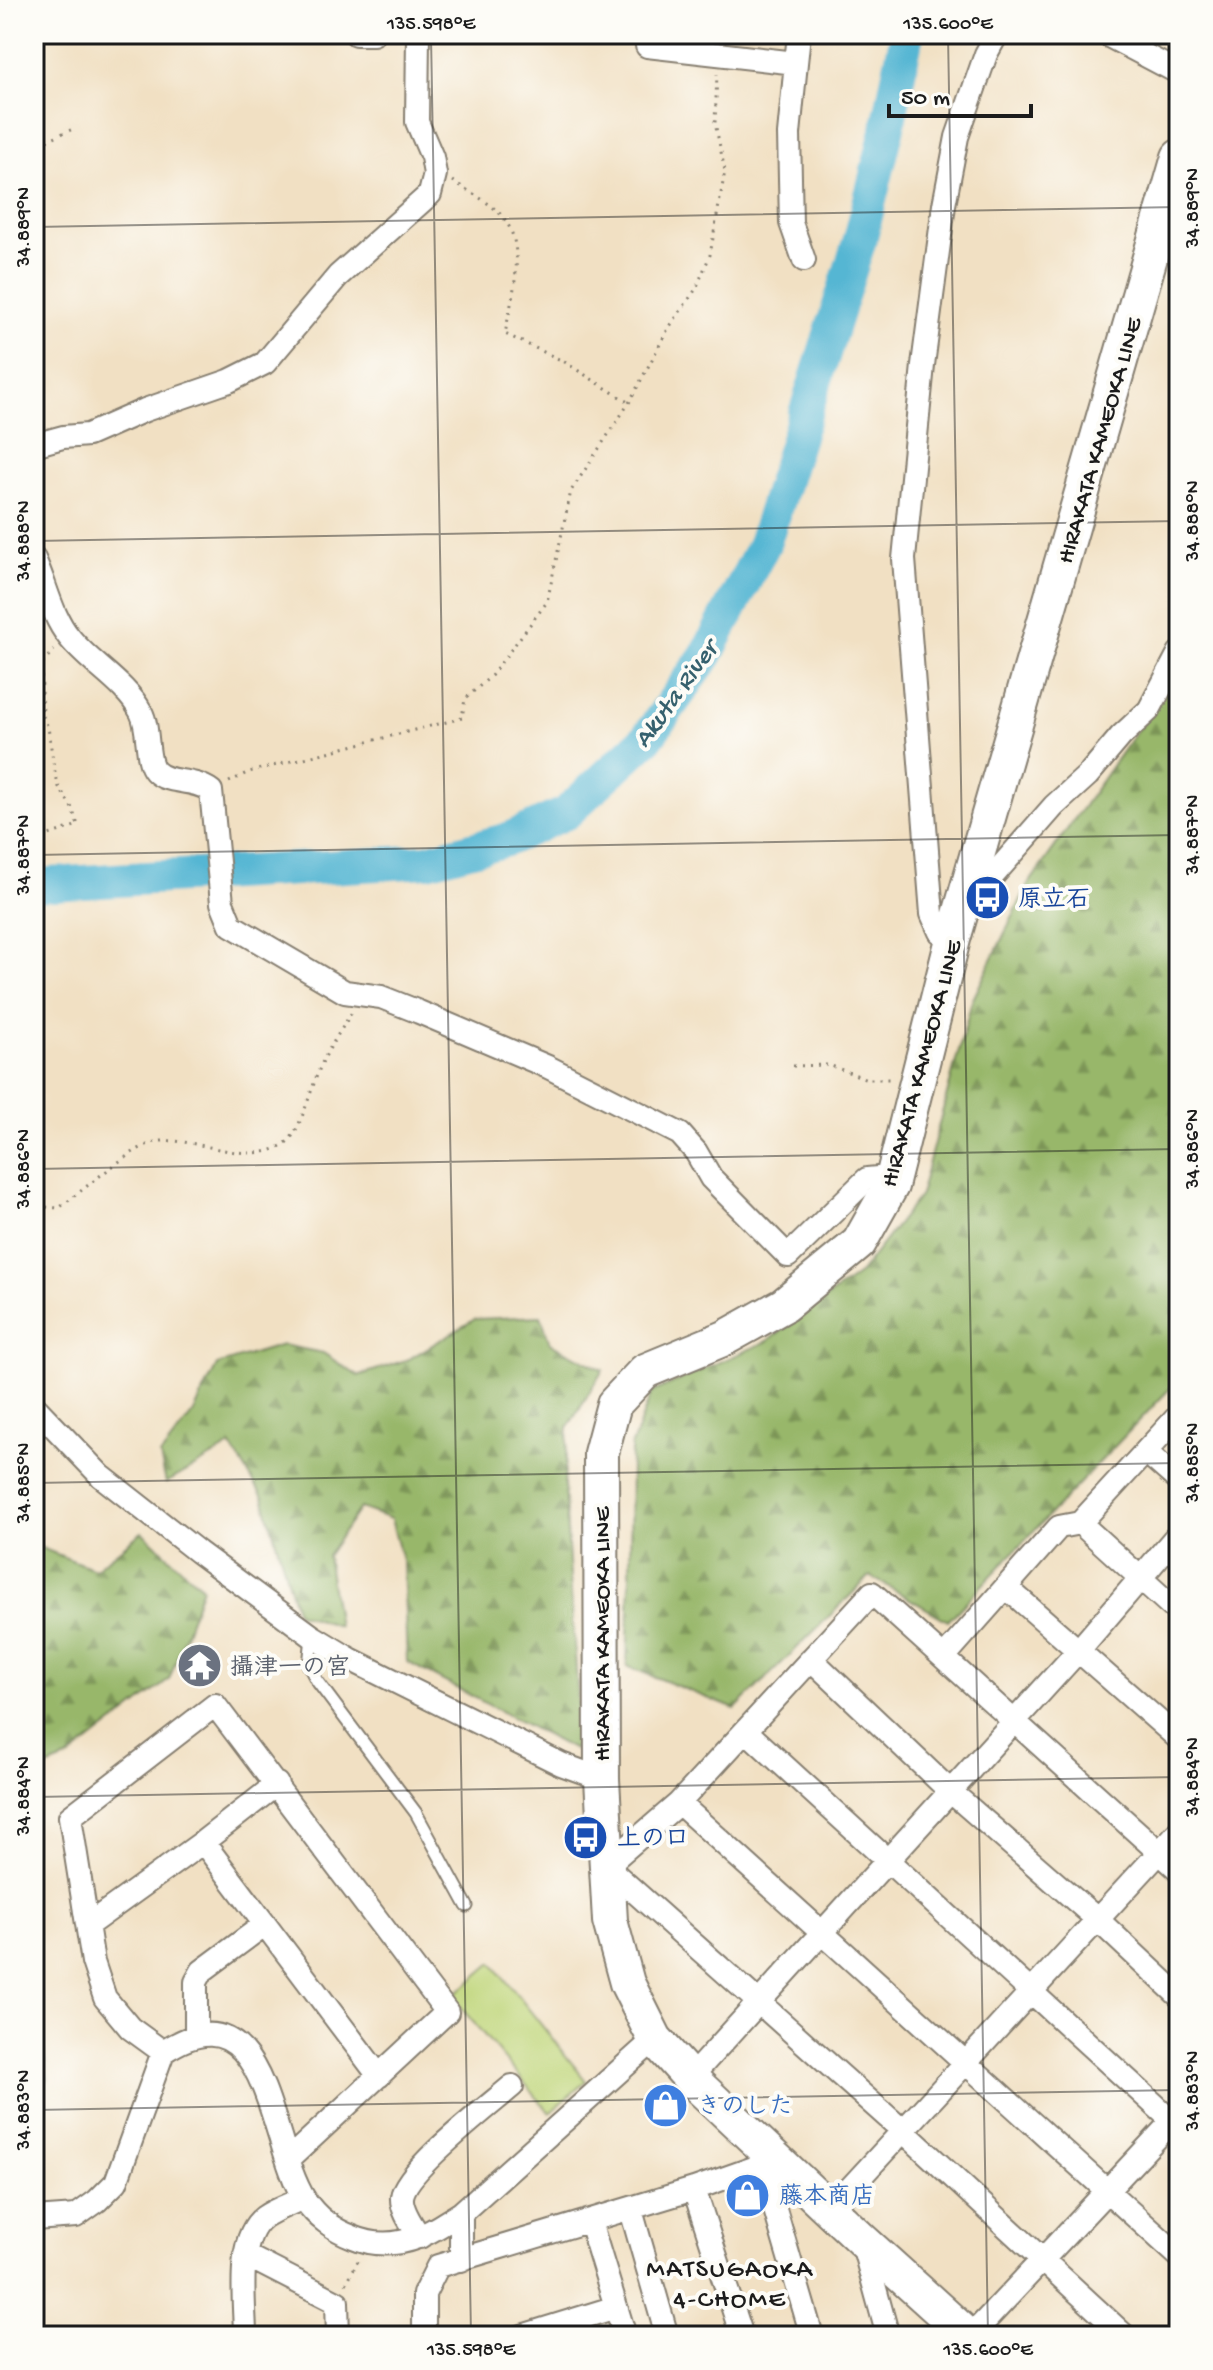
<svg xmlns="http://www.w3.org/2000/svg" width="1213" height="2370" font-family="'Gochi Hand','Klee One',sans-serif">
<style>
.forest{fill:url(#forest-firs);stroke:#5a6a43;stroke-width:2}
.park{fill:#c0d67a;stroke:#6e794b;stroke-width:2}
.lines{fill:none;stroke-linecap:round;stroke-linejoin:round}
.river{stroke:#55b6d3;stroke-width:34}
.service-casing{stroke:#867e70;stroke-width:15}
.minor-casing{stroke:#867e70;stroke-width:26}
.primary-casing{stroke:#867e70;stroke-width:38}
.path{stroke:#867e70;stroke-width:3;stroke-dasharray:2 6;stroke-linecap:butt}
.service{stroke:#fff;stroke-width:11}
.minor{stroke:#fff;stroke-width:22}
.primary{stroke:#fff;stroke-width:34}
.ticks{fill:none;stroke:#1c1c1c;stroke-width:2;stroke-opacity:0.45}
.labels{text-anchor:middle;stroke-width:8;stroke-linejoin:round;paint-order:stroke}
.street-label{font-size:24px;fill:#1c1c1c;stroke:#fdfcf7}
.transit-label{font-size:24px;font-weight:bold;fill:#164399;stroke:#fdfcf7;text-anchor:start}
.worship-label{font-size:24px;font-weight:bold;fill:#5b616d;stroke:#fdfcf7;text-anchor:start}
.shop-label{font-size:24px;font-weight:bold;fill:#366cbe;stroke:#fdfcf7;text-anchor:start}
.water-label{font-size:26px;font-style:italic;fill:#36616e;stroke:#fdfcf7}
.neighbourhood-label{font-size:26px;letter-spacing:2px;fill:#1c1c1c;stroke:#fdfcf7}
.neatline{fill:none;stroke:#1c1c1c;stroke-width:3}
.ticks-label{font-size:20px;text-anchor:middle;fill:#1c1c1c}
</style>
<defs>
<pattern id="forest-firs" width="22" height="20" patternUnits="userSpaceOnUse" patternTransform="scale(2)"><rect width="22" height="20" fill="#98b76a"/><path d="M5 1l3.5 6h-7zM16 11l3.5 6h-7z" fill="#7b9456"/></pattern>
</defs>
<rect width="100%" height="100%" fill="#fdfcf7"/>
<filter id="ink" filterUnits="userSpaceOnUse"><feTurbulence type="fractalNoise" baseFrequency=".0125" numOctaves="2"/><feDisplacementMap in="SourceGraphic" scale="16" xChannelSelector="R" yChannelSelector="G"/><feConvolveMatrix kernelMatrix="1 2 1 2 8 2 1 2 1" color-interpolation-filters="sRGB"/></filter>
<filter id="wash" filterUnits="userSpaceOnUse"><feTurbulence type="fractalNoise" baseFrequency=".006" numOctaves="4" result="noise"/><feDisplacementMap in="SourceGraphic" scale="32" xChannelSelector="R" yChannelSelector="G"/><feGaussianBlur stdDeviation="1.8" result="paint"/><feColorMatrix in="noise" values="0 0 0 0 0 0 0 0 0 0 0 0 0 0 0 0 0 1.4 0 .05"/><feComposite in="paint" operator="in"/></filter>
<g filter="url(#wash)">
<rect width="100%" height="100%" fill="#f1e0c3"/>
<path class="forest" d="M1179,671v708l-231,242 -78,-45 -135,133 -108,-43 3,-86 1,-133 21,-55 114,-50 94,-69 60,-78 52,-194 56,-116z
M541,1316l9,27 53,27 -35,57 -4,57 16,247 -6,19 -167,-88 -4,-98 -12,-45 -31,-11 -33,48 11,70 -41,-13 -34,-116 -32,-51 -65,37 -6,-27 34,-44 23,-47 65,-20 41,8 35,23 51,-17 66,-40z
M142,1532l60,55 -33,93 -102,79 -33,13v-227l60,24z
M34,1996l14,83 -14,20z"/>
<path class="park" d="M492,1963l94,118 -36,32 -98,-116z"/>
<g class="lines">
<path class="river" d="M34,885l393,-24 79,-21 60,-27 81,-75 60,-84 57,-110 97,-308 26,-105 20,-97"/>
</g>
</g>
<g filter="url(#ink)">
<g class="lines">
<defs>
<path id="service" d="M312,1636l-3,30 8,15 99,132 51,93"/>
<path id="minor" d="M356,34h17
M1105,34l74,39
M647,46l149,17 3,-29
M796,63l-7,71 2,89 13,37
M34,445l29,-8 25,-2 57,-25 84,-29 36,-18 73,-87 92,-82 5,-20 -3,-17 -15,-35 1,-88
M34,559c12,25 17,56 35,78 21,27 56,45 72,75 9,17 4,48 14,59 13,14 37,6 56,20l11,112 9,22 114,67 36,5 38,15 129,55 132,67 16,18 15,26 77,78 79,-77 11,-1 13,8
M971,882l20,-4 63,-72 34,-31 33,-39 28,-26 30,-57
M953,939l-13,-7 -8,-18 -28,-355 19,-194 21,-160 13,-68 29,-83 11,-20
M34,1406l67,70 97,76 114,84 38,23 211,105 41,15
M1146,1452l33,29
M1080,1523l99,90
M1007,1588l172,151
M944,1657l115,-130 21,-4 99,-108
M811,1659l139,132 148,129 81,76
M746,1731l433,396
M679,1803l500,453
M203,1842l176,234
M88,1925l115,-83 74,-58
M196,2035v-53l6,-11 62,-46
M163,2052l-33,-24 -25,-30 -12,-36 -23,-145 145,-112 232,307 -158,147
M690,2078l388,-427 101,-118
M762,2165l50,171
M694,2189l48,147
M831,2209l348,-378
M631,2210l36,126
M34,2219l42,-3 21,-15 19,-19 47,-130c106,-70 105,92 142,148 11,17 29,30 48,37 21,9 44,8 65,0 15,-5 29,-16 43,-24
M590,2222l35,114
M420,2237c-7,-11 -19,-26 -18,-40 3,-27 87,-91 110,-111
M862,2241l26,95
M245,2255l92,47 1,34
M461,2260v-47l194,-174
M245,2336c0,-33 -10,-97 19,-119 11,-8 27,-13 39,-19
M424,2336v-42l14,-28 256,-77 68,-24 10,-8
M522,2336l94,-29
M971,2336l208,-222
M1125,2336l-223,-206 -296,-264 73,-63 193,-210 307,277"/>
<path id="primary" d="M968,2336l-106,-96 -172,-162 -35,-39 -28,-56 -17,-62 -8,-142 -1,-326 13,-49 31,-33 80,-33 59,-33 75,-62 32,-57 62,-247 226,-782"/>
</defs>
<use href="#service" class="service-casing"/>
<use href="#minor" class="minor-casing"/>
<use href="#primary" class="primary-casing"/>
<path class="path" d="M34,149l8,-7 31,-13
M453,181c13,9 29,17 42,28 36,30 17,86 10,125l58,27 65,41
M229,782l20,-10 213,-54 3,-19 26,-23 56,-74 24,-111 58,-88 39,-74 28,-40 14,-34 15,-84 -10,-48 2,-49
M34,837h9l35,-12 -7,-19 -12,-19 -5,-19 -6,-41 -5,-11 -2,-52 13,-14
M793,1066l36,-1 38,14h23
M34,1197l11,10 14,1c23,-17 65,-54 90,-64 36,-15 99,28 138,-2 15,-12 26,-63 37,-83 8,-16 19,-32 28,-47
M346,2284l13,-25"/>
<use href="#service" class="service"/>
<use href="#minor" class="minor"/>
<use href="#primary" class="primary"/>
</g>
</g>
<path class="ticks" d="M431,34l40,2302M948,34l40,2302M34,227l1145,-20M34,541l1145,-20M34,855l1145,-20M34,1169l1145,-20M34,1483l1145,-20M34,1797l1145,-20M34,2110l1145,-20"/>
<defs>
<symbol id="bus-disc" viewBox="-11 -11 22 22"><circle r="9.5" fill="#1a4fb4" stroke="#fdfcf7"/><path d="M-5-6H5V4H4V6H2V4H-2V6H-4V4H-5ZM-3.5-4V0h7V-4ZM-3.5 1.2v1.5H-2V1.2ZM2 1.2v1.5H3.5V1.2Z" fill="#fff"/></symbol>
<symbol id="temple-disc" viewBox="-11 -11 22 22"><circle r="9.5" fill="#6b7280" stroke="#fdfcf7"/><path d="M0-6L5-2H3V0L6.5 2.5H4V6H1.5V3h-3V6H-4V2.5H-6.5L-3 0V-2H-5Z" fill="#fff"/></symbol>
<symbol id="shop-disc" viewBox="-11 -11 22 22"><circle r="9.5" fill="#3f7fe0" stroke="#fdfcf7"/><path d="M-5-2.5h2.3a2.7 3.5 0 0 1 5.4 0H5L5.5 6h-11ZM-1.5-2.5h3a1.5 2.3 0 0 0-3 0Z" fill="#fff"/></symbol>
</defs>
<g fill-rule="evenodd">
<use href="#bus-disc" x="962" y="872" width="51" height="51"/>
<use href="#temple-disc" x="174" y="1640" width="51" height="51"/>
<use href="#bus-disc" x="560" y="1812" width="51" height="51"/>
<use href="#shop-disc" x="640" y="2080" width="51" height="51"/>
<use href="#shop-disc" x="722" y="2170" width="51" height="51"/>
</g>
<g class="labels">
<g class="street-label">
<text transform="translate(1098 440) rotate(-74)" y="8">HIRAKATA KAMEOKA LINE</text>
<text transform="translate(920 1063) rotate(-75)" y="8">HIRAKATA KAMEOKA LINE</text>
<text transform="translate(601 1634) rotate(-90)" y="8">HIRAKATA KAMEOKA LINE</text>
</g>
<g class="transit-label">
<text x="1018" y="906">原立石</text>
<text x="617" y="1845">上の口</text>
</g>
<g class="worship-label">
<text x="230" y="1674">攝津一の宮</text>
</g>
<g class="shop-label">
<text x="697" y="2113">きのした</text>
<text x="779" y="2203">藤本商店</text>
</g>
<g class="water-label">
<text transform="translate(674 693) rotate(-54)" y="9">Akuta River</text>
</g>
<g class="neighbourhood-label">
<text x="730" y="2276">MATSUGAOKA<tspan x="730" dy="30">4-CHOME</tspan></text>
</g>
</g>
<rect width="1213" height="2370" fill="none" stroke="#fdfcf7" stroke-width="88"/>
<path d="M889 104v12h142v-12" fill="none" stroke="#1c1c1c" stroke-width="4"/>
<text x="901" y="104" font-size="24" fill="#1c1c1c" stroke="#fdfcf7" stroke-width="6" paint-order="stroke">50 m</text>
<rect x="44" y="44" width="1125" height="2282" class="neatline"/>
<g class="ticks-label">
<text x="431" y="29">135.598°E</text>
<text x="948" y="29">135.600°E</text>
<text transform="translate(1191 208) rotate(-90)" y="7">34.889°N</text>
<text transform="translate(22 227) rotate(-90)" y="7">34.889°N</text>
<text transform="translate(1191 521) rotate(-90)" y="7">34.888°N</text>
<text transform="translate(22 541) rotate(-90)" y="7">34.888°N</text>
<text transform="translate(1191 835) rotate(-90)" y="7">34.887°N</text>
<text transform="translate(22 855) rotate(-90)" y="7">34.887°N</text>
<text transform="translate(1191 1149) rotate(-90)" y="7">34.886°N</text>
<text transform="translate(22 1169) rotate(-90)" y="7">34.886°N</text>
<text transform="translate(1191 1463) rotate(-90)" y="7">34.885°N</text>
<text transform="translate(22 1483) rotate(-90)" y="7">34.885°N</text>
<text transform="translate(1191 1777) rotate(-90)" y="7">34.884°N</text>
<text transform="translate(22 1796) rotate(-90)" y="7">34.884°N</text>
<text transform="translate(1191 2091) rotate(-90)" y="7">34.883°N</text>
<text transform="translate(22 2110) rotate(-90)" y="7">34.883°N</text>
<text x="471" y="2355">135.598°E</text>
<text x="988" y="2355">135.600°E</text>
</g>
</svg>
